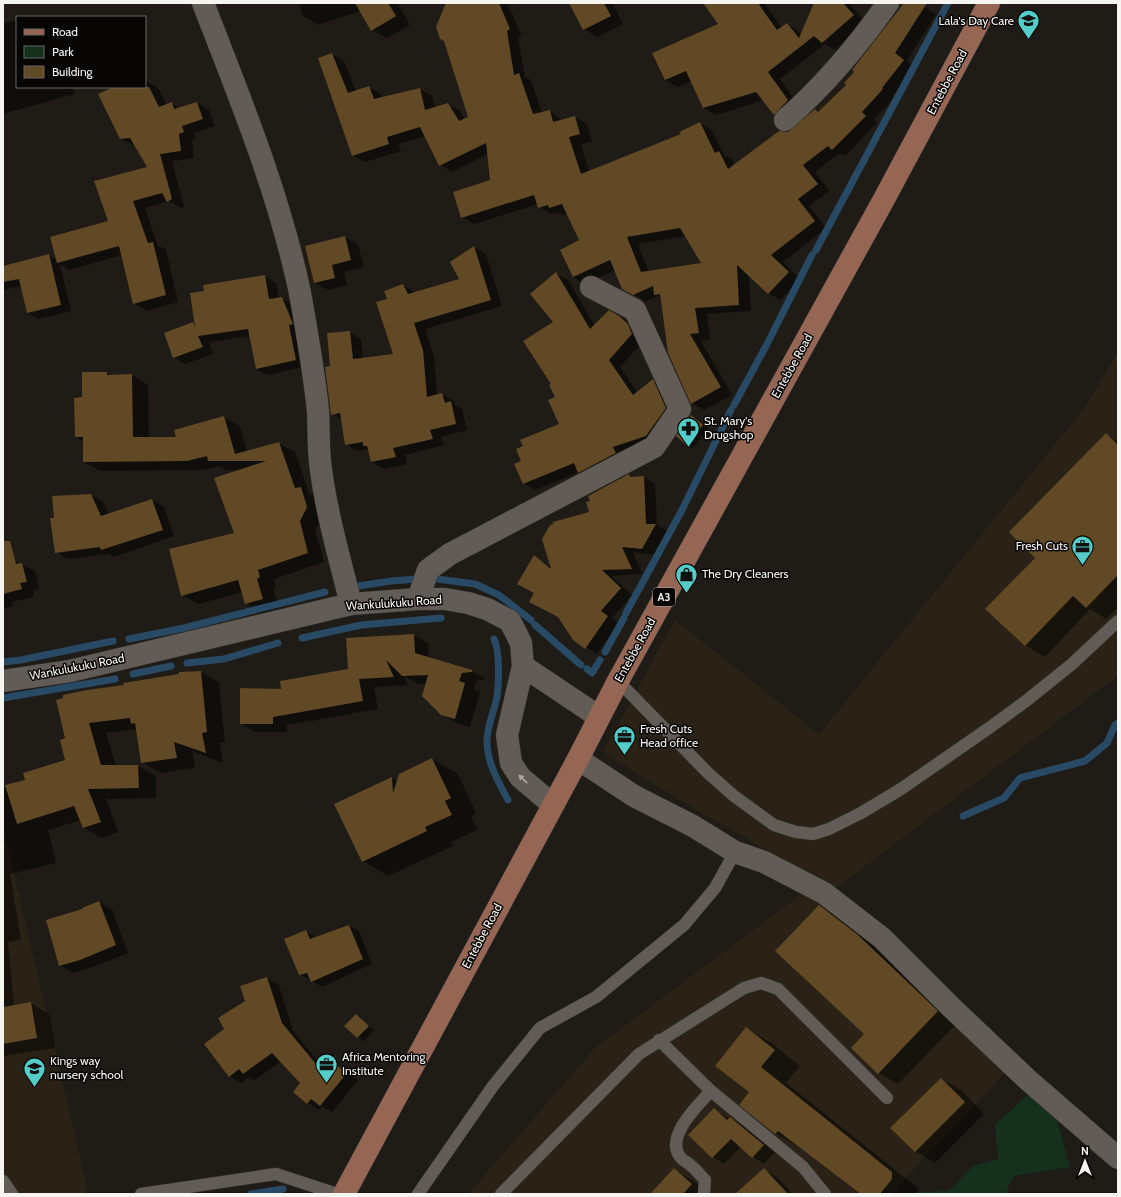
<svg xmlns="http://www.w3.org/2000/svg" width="1121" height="1197" font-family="Cabin,sans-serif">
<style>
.built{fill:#2a2217}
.green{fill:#15311d}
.shadow{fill:#0007;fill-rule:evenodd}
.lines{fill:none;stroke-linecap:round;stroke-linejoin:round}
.stream{stroke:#284a65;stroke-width:7}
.building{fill:#614925;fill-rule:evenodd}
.service-casing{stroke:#393633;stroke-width:13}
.minor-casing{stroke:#393633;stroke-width:23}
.secondary-casing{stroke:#393633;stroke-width:23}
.primary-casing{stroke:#393633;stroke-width:23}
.service{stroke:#615c55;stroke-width:12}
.minor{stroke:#615c55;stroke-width:22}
.secondary{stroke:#615c55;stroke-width:22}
.primary{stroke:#966655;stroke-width:22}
.oneway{fill:#aca8a3}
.labels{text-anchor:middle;stroke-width:3;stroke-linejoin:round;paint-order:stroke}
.shield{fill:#080605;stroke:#afadaa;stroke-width:1}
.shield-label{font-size:11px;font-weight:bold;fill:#f7f5f1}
.poi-label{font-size:12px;fill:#f7f5f1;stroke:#080605;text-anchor:start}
.street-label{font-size:12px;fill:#f7f5f1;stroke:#080605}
</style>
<rect width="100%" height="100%" fill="#1f1b16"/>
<path class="built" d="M1118,352v324l-283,213 -159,-91 -73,-46 72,-132 144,114 264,-324z
M3,826l83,357v11h-83z
M804,892l18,10 184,170 -115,122h-423l126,-145z"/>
<path class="green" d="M1030,1093l24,15 16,59 -56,9 -7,14 2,4h-135l75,-3 24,-25 25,-7 -3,-34z"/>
<path class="shadow" d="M299,3h98l13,22 -23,13 -15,-8 -11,-19 -43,14 -15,-9z
M447,3h60l15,33 -4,1 7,40 6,4 11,32 7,-2 13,9 13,-3 12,7 5,17 -11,3 8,27 93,-36 18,-12 12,7 12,25 8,4 2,6 54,-32 27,-23 4,2 28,-27 59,-82h12l18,11 -29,47 9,7 -23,27 2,1 -21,24 3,3 -32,33 -6,-3 -24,19 14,19 -20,15 17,22 -43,34 17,17 -20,21 -12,-7 -19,-18 2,36 -44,3 3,26 -9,1 31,54 -28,15 -12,-7 -23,-50 -8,-55 -3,-2 -12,5 -24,-13 -7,-18 -29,14 -13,-7 7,-37 -12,-27 -6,2 -4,-3 -7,2 -12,-7 -1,-3 -64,20 -12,-7 29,-36 -3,-27 -36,18 -12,-7 -14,-29 -28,8 3,7 -36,11 -12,-7 -21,-101 12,7 12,30 13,-4 12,7 2,4 36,-9 13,7 3,12 13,-4 12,7 5,9 4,-2zM686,236l17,28 -54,8 -11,-28z
M571,3h42l10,21 -26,13 -13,-8z
M705,3h59l18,25 5,-4 15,10 13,-31h35l-1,1 17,18 -31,28 -10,-6 -45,35 20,29 -13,14 -13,-7 -10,-15 -48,15 -12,-7 -12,-27 -14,6 -13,-7 54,-56z
M17,20v67h56l2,7 -72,20v-90z
M146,81l12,7 9,17 5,-1 8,4 17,-5 12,7 6,16 -21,7 2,6 -4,1 2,18 -22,3 12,46 -3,1 -12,-7 -24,7 13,38 8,4 12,52 -31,9 -13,-8 -12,-48 -52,15 -10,-6 11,47 -33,8 -10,-6 -7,-27 -18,4v-23l46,-12 8,5 52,-38 40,-54 -14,-22 -14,-7 -6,-52h30z
M345,237l13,8 6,22 -20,5 3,13 -19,5 -13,-7 -9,-36z
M474,247l12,7 16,52 -77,23 9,28 3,38 5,-1 12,7 1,4 7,4 5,21 -26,7 3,8 -39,10 2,9 -23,5 -12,-7 -3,-13 -12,2 -11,-7 -4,-24 -10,-6 -1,-47 18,-35 12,7 2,20 31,-4 -6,-55 15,-15 13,8 45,-14 -10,-16z
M557,274l11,6 27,46 23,-10 13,8 13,17 -24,26 18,26 15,-13 11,7 13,28 -19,27 -67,37 -12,-7 -44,18 -11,-7 -2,-21 38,-37 -7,-41z
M265,276l11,7 3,16 3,-1 12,7 13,61 -39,9 -12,-6 -5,-33 -42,6 4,12 -28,10 -12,-7 20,-34 3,2 9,-34z
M107,373l5,3 20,-1 16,10 1,53h28l47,-21 16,9 7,25 31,-8 17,9 14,41 8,4 6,20 -8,13 9,32 -50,17 2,7 -3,2 6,20 -17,5 -16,-10 -3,-11 -45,12 -16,-9 53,-61 5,-64h-14l-8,-4 -14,4 -104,1 -16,-9v-20l-8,-5 7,-39z
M691,416l17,13 -15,19 -7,-4z
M1106,435l12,7v165l-12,12 -16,-10 -45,48 -20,-12 11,-87z
M629,476l3,2 12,-1 11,7 2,41 10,6 -13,24 -21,-3 9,22 -31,2 21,19 -20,23 6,5 -21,31 -23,-15 -15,-22 -24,-24 -1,-37 18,12 38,-56 1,-11z
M91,495l12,7 5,12 44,-14 12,7 10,29 -60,21 -5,-3 -41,5 -12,-7 -1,-34z
M17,562l18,9 4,18 -6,1 1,7 -22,5 1,4 -10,3v-44z
M413,635l15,8 1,15 42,13 15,8 -10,2 -2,8 6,3 -10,35 -13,-4 -15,-9 -15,-30h-9l-14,-8 4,9 -34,2 4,22 -91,16v7h-32l-14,-9 42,-33 66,-20z
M201,672l18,11 6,60h-5l3,20 -31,-12 3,17 -35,5 -18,-11 -5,-33 -31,4 10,33h22l18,10v22l-50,1 12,33 -16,6 -18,-10 -3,-8 -33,10 8,33 -46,11 11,66 -13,2 6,64 17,-3 18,11 6,34 -52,8v-269l23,-7 41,-19 -1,-22 59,-53 55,-11v-2z
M432,759l26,15 18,39 -5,3 6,14 -26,12 2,4 -65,30 -25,-15 -27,-57 56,-26 6,3z
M99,902l13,8 16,43 -35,14 -20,6 -13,-8 24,-55z
M819,906l20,11 39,31 79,75 -59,61 -19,-11z
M349,926l10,5 13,33 -50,23 -22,-13 6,-43 10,6z
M267,978l12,7 14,46 26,31 5,-6 12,7 22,17 -26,32 -10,-6 -3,4 -11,-7 -6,-20 -21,-22 -26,19 -6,-3 -8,6 -12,-7 -3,-47 20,-28z
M356,1015l18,15 -10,11 -18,-15z
M747,1029l26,15 27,22 -14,17 132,105v6h-55l-62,-46 -26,-15 -25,-41z
M941,1079l20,11 23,24 -49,49 -20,-12z
M714,1110l15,9 1,-1 12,7 33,27 -11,12 -11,-7 -12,-10 -17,17 -11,-7z
M674,1170l20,11 14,13h-57z
M764,1170l13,7 16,17h-42z"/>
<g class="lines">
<path class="stream" d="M816,250l132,-247
M734,405l32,-59 46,-91
M437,579l38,5 24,11 32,25
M352,587l39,-6 27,-2
M626,613l56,-103 49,-100
M535,625l46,40
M302,638l59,-13 80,-7
M129,639l55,-11 141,-36
M494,639c6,12 5,44 3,58 -3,14 -9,27 -10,42 -1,22 11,42 21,61
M605,652l19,-34
M3,662l18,-2 92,-19
M187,663l37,-4 54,-16
M587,669l5,4 8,-13
M133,674l38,-8
M3,698l112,-19
M963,816l41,-18 16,-20 65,-17 22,-18 8,-18 3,-2
M251,1194l32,-5"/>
</g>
<path class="building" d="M355,3h33l8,13 -25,15z
M446,3h53l11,26 -3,2 7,44 5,-2 14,41 17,-4 3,12 22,-6 5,18 -11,3 12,37 100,-40 -2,-2 21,-10 15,31 4,-2 9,18 51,-38 9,1 27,-23 3,3 28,-27 -2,-2 10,-11 -2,-2 52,-67h23l-32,50 9,7 -22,28 1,1 -21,23 4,4 -34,34 -4,-4 -25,19 15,19 -20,15 17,22 -44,34 18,17 -21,22 -31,-29 2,40 -44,3 4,25 -9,1 31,53 -30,17 -23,-51 -8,-59 -6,1 -1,-9 -20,9 -11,-6 -12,-29 -37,17 -13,-27 19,-10 -17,-36 -13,4 -1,-3 -10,3 -4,-13 -73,23 -8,-26 37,-12 -4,-37 -47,23 -19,-39 -33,10 2,7 -37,12 -34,-98 14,-5 16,40 21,-7 5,13 46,-11 5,22 23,-7 11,18 9,-4 -24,-76 -4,-2 -4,-12zM680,228l21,35 -60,9 -14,-35z
M569,3h35l7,13 -28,14z
M703,3h55l19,27 10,-7 12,15 15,-35h29l11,12 -32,28 -8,-7 -46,36 20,28 -14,15 -18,-23 -53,16 -17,-37 -21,9 -13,-27 66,-29z
M113,87h36l10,20 13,-5 2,7 23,-7 6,17 -21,7 2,6 -5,2 2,17 -21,3 12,45 -5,3 -5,-9 -29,8 15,42 5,-1 13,53 -33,9 -14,-58 -62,17 -7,-26 58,-16 -14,-40 53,-14 -17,-29 -10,1 -22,-45z
M345,236l6,24 -19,5 3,13 -21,5 -9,-37z
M474,246l17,54 -77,23 9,27 4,47 15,-4 3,10 6,-2 5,23 -26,6 3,9 -40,9 3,9 -25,5 -4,-16h-4v-4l-18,3 -5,-32 -9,2 -6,-48 5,-1 -3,-33 23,-2 3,28 40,-5 -17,-52 11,-3 -3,-8 19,-7 5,10 51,-15 -9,-17z
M49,254l12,51 -34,8 -8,-34 -16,3v-16z
M556,272l34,57 19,-19 10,6 9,8 4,10 -23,26 24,35 20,-16 13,29 -20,28 -33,11 3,6 -38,20 -4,-10 -51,21 -9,-20 7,-3 -5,-12 7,-3 -3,-6 39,-16 -11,-24 7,-3 -6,-12 2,-1 -28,-43 30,-19 -23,-28z
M265,275l4,24 13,-2 11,27 -4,1 7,35 -40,9 -8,-40 -50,7 5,11 -30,11 -9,-25 29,-11 2,5 -5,-34 14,-2 -1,-6z
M82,372h25v3l25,-1 1,63h43l-2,-7 50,-14 11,38 44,-12 16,46 6,-1 6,20 -7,14 8,32 -50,17 2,7 -3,2 6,20 -18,5 -7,-24 -57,16 -12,-47 65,-16 -20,-55 52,-17h-58l-1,-5 -20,5 -104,1v-25h-8l-1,-39 8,-1z
M691,415l12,10 -17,20 -10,-9z
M1106,433l12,12v130l-32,33 -13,-12 -48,50 -40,-37 50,-51 -26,-26z
M629,474l1,3 14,-1 2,48h10l-14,25 -20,-2 10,22 -30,1 19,18 -20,23 7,5 -23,33 -12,-9 -15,-23 -29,-15 5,-9 -17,-9 17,-29 17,14 -9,-30 8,-14 3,-1v-2l36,-10 -3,-10 4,-1 -2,-5z
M91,494l10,22 51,-17 11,31 -62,20 -1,-3 -45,6 -5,-35h4l-2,-22z
M3,541h7l6,23 6,-1 5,19 -7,1 2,6 -19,5z
M414,634l1,19 57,17v2l-10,1 -3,8 6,2 -10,36 -14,-4 -19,-19 6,-21 -26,1 -16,-16 8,17 -35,2 4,22 -90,16v7h-33v-36l41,1 -1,-8 68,-12 -2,-31z
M201,671l6,61 -5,1 4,20 -32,-11 3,16 -36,5 -6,-40 -4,1 -1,-6 -41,5 12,42h37l1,23 -51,1 13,33 -18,6 -9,-22 -57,18 -12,-39 20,-5 -2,-7 42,-13 -5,-20 5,-2 -9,-38 7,-2v-3l24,-5 37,-5 -1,-2 56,-9v-2z
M432,758l19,40 -6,3 7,14 -27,12 2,4 -65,31 -28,-58 58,-27 1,16 6,-19z
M99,901l17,44 -36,15 -21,6 -13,-46 36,-11v-1z
M819,905l39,30 80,76 -60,63 -27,-26 13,-14 -89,-83z
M349,925l14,34 -52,23 -4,-9 -8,2 -15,-36 22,-9 4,9z
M267,977l15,46 34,41 8,-9 23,18 -27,33 -9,-7 -4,5 -14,-12 7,-9 -28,-30 -29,21 -4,-5 -10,8 -25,-33 20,-15 -6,-11 27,-17 -5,-15z
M31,1002l6,36 -34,6v-37z
M356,1014l13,12 -12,12 -13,-12z
M746,1027l29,23 -14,17 131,105v7l-12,15h-19l-83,-63 -3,3 -36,-29 10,-13 -34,-26z
M941,1078l24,24 -50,50 -25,-24z
M714,1108l13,12 3,-3 34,28 -12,13 -21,-19 -19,19 -24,-23z
M674,1168l18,16 -9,10h-33z
M764,1168l24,26h-53z"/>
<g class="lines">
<defs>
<path id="service" d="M618,681l90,92 26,23 40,29 22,7 17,2 16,-5 32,-16 40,-24 88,-61 37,-27 46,-37 46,-43
M659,1040l52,51 92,76 22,27
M3,1181l9,13
M141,1194l135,-20 61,20
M418,1194l75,-108 47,-58 56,-31 88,-72 31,-37 20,-36
M501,1194l138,-140 105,-66 17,-5 17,6 109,109
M704,1194l1,-14c-5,-5 -10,-12 -16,-16 -2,-2 -5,-3 -7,-5 -20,-20 16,-54 29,-68"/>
<path id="minor" d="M203,3c37,95 76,190 97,290 7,39 14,79 18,118 1,19 0,40 3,59 6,45 19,90 30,134
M785,120c40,-35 72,-73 103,-117
M418,599l10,-29 22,-16 204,-107 26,-38 -45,-99 -44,-23
M578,759l56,37 59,30 42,26 29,10 60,31 58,45 71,71 75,71 90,78"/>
<path id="secondary" d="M523,666l76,51
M3,681l67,-10 281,-67 67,-5h27l23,4 19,6 23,12 11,22 2,23 -16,69 4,28 9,14 33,28"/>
<path id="primary" d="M344,1194l234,-435 40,-78 265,-480 106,-198"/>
</defs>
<use href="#service" class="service-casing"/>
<use href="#minor" class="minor-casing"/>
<use href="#secondary" class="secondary-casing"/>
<use href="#primary" class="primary-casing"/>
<use href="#service" class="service"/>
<use href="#minor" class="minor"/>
<use href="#secondary" class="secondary"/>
<use href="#primary" class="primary"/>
</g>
<defs><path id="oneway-solid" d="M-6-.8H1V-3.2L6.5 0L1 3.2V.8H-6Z"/></defs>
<use class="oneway" href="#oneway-solid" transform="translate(523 779) rotate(-136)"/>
<defs>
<symbol id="school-pin" viewBox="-11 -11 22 30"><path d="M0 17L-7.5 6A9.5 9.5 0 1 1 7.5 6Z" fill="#54cdc8" stroke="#080605"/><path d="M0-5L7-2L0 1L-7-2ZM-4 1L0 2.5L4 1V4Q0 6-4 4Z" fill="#111"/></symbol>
<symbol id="pharmacy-pin" viewBox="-11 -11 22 30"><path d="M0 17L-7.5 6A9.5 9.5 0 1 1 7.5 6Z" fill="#54cdc8" stroke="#080605"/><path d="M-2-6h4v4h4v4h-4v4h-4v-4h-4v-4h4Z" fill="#111"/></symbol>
<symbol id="office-pin" viewBox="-11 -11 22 30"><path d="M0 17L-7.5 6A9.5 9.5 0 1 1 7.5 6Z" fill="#54cdc8" stroke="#080605"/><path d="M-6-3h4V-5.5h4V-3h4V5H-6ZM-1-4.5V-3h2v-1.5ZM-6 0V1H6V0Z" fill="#111"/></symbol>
<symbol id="shop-pin" viewBox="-11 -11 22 30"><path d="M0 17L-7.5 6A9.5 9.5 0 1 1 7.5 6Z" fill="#54cdc8" stroke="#080605"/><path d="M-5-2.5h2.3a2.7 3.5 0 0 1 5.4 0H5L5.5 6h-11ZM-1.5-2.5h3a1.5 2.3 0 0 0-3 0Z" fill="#111"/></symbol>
</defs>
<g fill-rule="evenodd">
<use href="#school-pin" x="1016" y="8" width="25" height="34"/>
<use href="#pharmacy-pin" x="676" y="416" width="25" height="34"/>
<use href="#office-pin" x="1070" y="534" width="25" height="34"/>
<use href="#shop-pin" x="674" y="562" width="25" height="34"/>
<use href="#office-pin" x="612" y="724" width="25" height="34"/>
<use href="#office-pin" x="314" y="1052" width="25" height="34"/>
<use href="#school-pin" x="22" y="1056" width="25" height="34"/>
</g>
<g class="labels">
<rect class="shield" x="653" y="588" width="22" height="18" rx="3"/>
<g class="shield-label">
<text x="664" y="601">A3</text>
</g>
<g class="poi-label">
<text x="1014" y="25" text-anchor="end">Lala's Day Care</text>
<text x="704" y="425">St. Mary's<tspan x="704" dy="14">Drugshop</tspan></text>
<text x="1068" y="550" text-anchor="end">Fresh Cuts</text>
<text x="702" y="578">The Dry Cleaners</text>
<text x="640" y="733">Fresh Cuts<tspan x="640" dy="14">Head office</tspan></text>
<text x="342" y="1061">Africa Mentoring<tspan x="342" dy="14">Institute</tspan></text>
<text x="50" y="1065">Kings way<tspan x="50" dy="14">nursery school</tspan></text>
</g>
<g class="street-label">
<text transform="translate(947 82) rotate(-62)" y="4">Entebbe Road</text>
<text transform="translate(792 366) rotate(-61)" y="4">Entebbe Road</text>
<text transform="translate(394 603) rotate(-4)" y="4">Wankulukuku Road</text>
<text transform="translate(635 650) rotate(-61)" y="4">Entebbe Road</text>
<text transform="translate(77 667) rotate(-11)" y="4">Wankulukuku Road</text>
<text transform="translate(482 936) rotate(-62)" y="4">Entebbe Road</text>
</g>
</g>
<rect width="1121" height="1197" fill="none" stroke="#f7f5f1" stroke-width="8"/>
<rect x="16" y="16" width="130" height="72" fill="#080605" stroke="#686663"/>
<rect x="24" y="29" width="20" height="6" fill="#966655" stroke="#686663"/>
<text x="52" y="36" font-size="12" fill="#f7f5f1">Road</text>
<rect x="24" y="46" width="20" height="12" fill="#15311d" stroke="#686663"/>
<text x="52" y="56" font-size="12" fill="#f7f5f1">Park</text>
<rect x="24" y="66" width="20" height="12" fill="#614925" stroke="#686663"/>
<text x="52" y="76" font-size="12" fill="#f7f5f1">Building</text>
<g transform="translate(1085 1161)" stroke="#080605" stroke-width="3" paint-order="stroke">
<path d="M0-3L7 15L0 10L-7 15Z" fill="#f7f5f1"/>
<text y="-6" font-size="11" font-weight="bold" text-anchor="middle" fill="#f7f5f1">N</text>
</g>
</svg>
